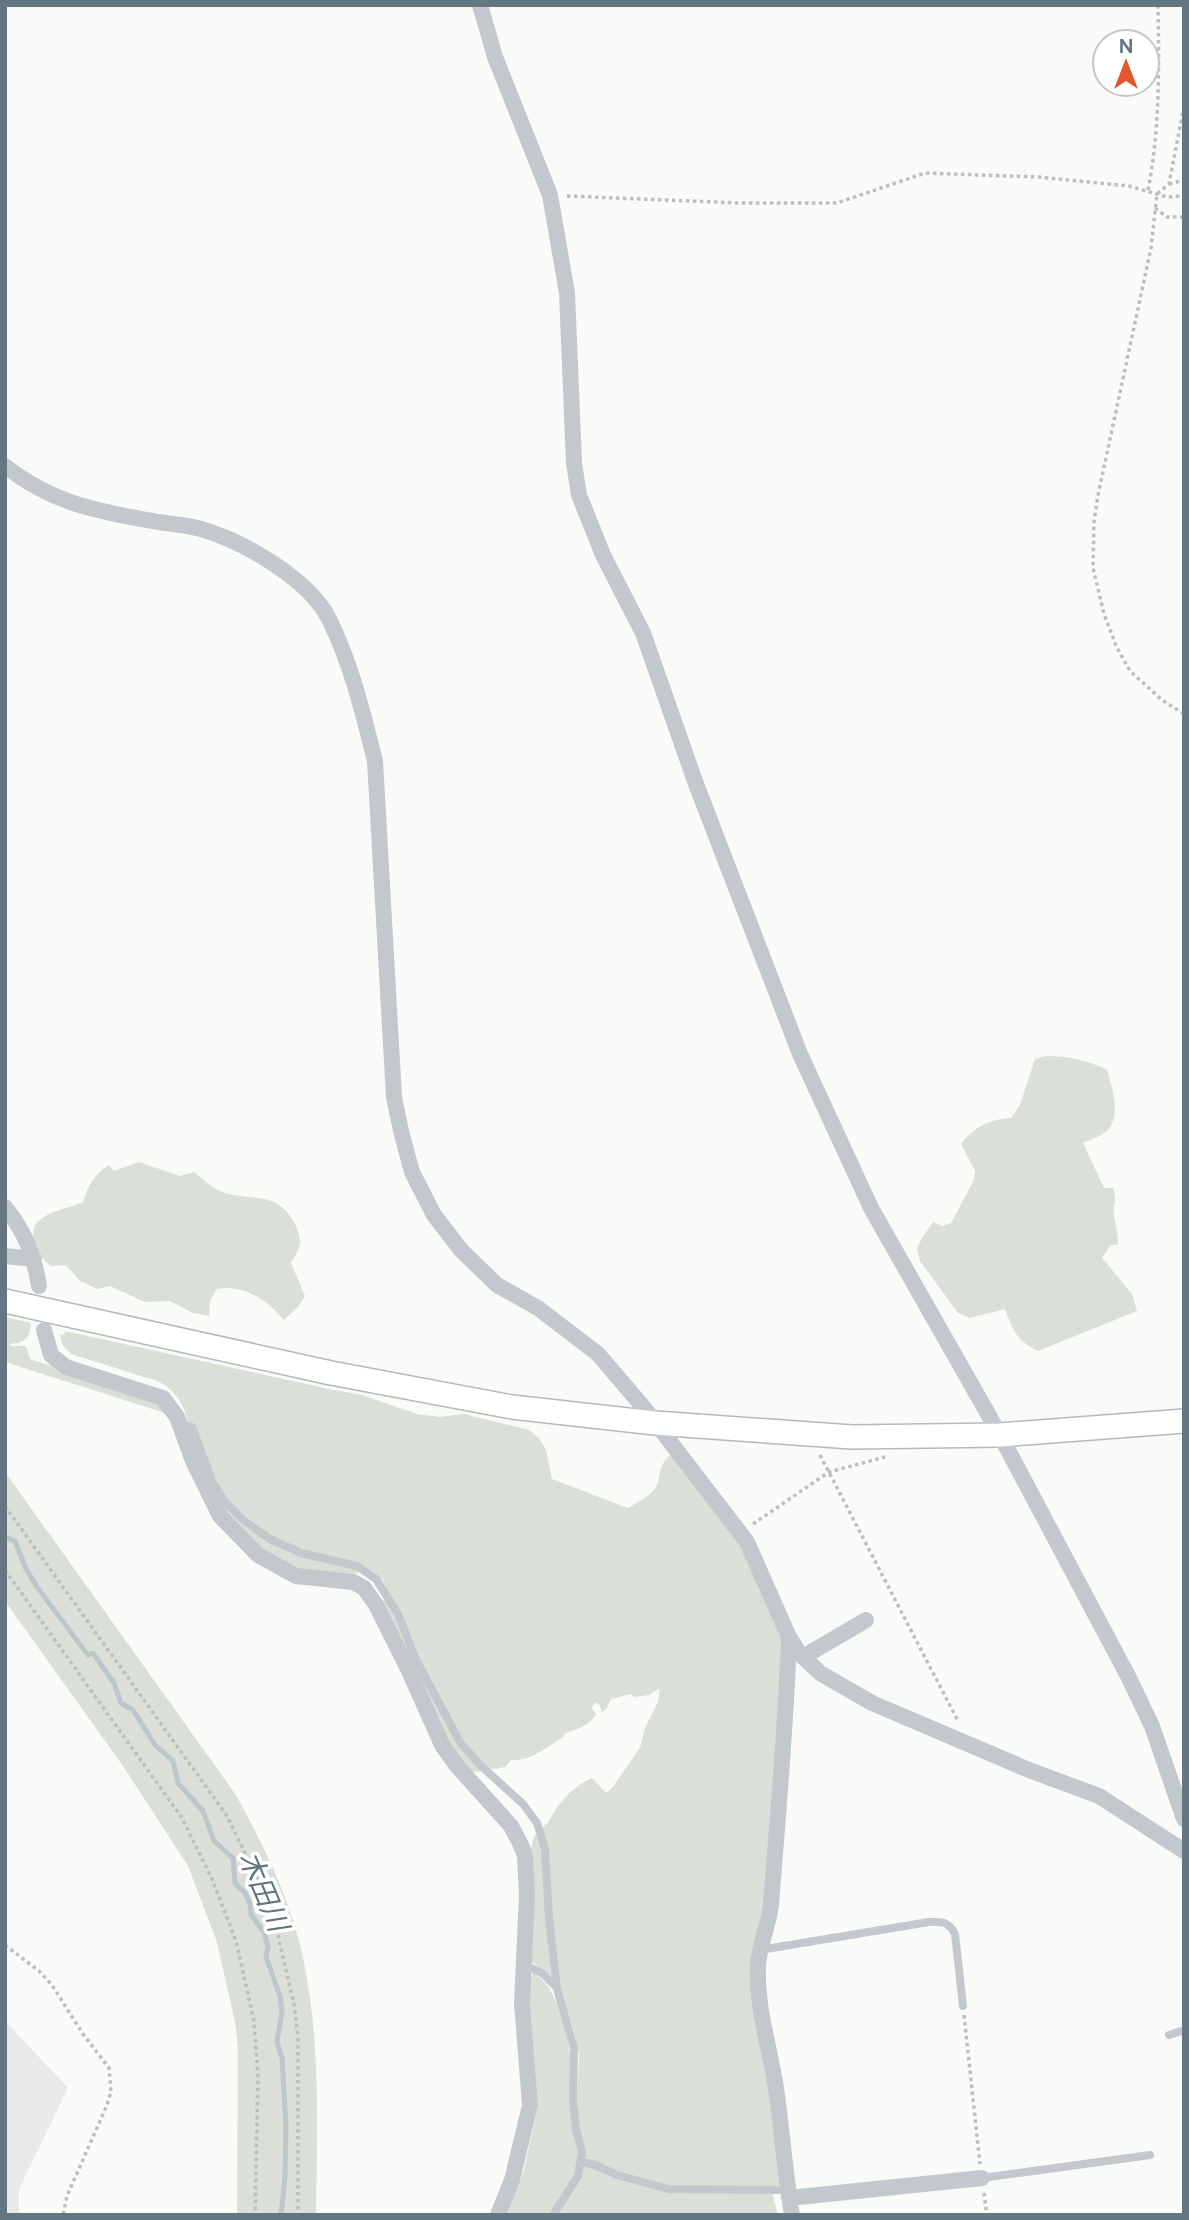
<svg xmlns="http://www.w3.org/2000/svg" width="1189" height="2220" font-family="Figtree,'Noto Sans JP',sans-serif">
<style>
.built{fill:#e8e9e9}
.green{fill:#dadfd7}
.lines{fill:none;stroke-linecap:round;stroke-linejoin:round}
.stream{stroke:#bbc7cb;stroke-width:5}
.secondary-casing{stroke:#b3babf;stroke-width:26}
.path{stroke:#bbbfc2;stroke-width:3.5;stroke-dasharray:3.5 3.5;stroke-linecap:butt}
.lane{stroke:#c3c8cc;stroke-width:8}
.street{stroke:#c3c8cc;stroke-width:16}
.secondary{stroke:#fff;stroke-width:23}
.labels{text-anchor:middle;stroke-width:7;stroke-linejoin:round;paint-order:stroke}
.water-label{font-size:28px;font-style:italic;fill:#60757c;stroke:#fff}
</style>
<rect width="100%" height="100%" fill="#fafaf8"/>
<path class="built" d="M5,2021l63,67 -49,101v26h-14z"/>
<path class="green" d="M1046,1056c21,0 41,4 61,14 5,16 14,45 1,60 -6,6 -17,9 -25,13l21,45h9c5,16 -1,16 1,28 2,10 4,18 4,28l-8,2 -8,12 30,36 5,17 -99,40c-22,-11 -24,-19 -33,-42l-35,9 -12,-5 -38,-52 -3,-12 5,-11 11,-16 10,4 8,-3 23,-43 1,-9 -14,-27c13,-17 29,-25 50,-26l9,-13 15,-46z
M139,1162l41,14 14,-4c8,6 17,16 26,19 29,12 57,-3 75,33 8,18 6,22 -4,39l14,33 -7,11 -14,13c-16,-20 -42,-36 -67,-31l-7,12 -1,15 -16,-3 -23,-12 -25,1 -35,-16 -13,3 -17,-8 -14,-16 -15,1c-8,-6 -13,-13 -16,-23 -11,-30 30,-32 48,-41 5,-17 11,-27 26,-37l5,6z
M5,1317l26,6c-2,16 -5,19 -21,21l1,2h15l4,13 22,7 7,5 95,29 10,7 9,13 -11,-8 -157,-50z
M65,1331l264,58 33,6 55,19 23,3 24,-3 65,16 10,8 7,12 6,29 76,29c8,-5 19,-10 25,-17 11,-14 1,-21 18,-37l65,75 47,110 2,20 -23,277 21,248 -12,4 7,27h-271l17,-45 14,-64 -9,-115 1,-12 3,-6c41,20 44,146 49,189l3,-3 -5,-20 -3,-42 2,-41 -5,-25 -18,-48 -7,-34 2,28 -21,-16c0,-25 -5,-107 5,-126 3,-7 12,-9 15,-16 10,-18 22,-32 42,-41l14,15 6,-5 28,-40 5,-20 13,-26 2,-14 -11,7 -15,2 -3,-3 -20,5 -4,9 -5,4 -3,-8 -3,-1 -5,4 5,7c-4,10 -21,17 -31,19l-2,4c-16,10 -32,24 -52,23l-6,7 -29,5 -12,-2 -84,-152 6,-30 -4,-9 -9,-5 -14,-2 -14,6 -31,-2 -73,-29 -54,-115c3,-21 -11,-43 -30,-51l-86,-27 -9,-10 -2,-10 4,1z
M5,1472l231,323c28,51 55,106 67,163 18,84 14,172 13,257h-79l1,-166 -3,-27 -18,-80 -29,-76 -65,-100 -118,-165z"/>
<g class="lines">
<path class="stream" d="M5,1537l10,4 11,28 11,18 51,68 5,-2 21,30 7,20 12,7 22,35 18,16 5,22 25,28 11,30 19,17 2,25 10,10 5,11 1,10 13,19 4,13 -2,11 14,39 2,16 -5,30 5,16 4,69 -1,50 -4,38"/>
<defs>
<path id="secondary" d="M5,1301l326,72 181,34 143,16 197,14 148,-2 184,-14"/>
</defs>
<use href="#secondary" class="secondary-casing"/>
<path class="path" d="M1184,106l-15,78 -12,10 -6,54 -53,247 -4,27 -1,46 11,46 13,34 13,23 32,29 22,14
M1169,184l15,-4
M1148,190c12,-60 11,-124 10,-185
M567,196l172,7h98l88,-30 113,4 91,9 38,11 17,-1
M1155,208l12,9h17
M820,1455l138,266
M5,1506l222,310 35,72 13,35 19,81 4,34v177
M753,1524l76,-52 56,-15
M5,1570l177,248 30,61 24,62 18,80 4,56 -3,138
M5,1945l34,26 13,14 31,49 26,34 2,24 -4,13 -40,91 -4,19
M964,2015l16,149
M984,2193l3,22"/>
<path class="lane" d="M179,1423l13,4 20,54 13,21 18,18 27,19 31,14 56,13 19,13 22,35 18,46 44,82 19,22 44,40 14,19 8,26 4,70 8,70 17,59 -1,51 3,30 6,23 -4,24 -25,39
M760,1950l169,-28c13,-1 20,0 26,12l8,72
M524,1965l18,8 13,13
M1169,2035l15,-5
M582,2162l13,3 22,10 51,14 120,1
M982,2178l168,-23"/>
<path class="street" d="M480,5l15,52 55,138 17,98 7,170 5,32 24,60 40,78 53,151 104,270 71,154 129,227 128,241 24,50 32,93
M5,466c48,38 95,46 153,56 14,2 29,3 43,7 42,12 108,50 128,90 22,44 34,94 46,142l19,336 7,34 11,41 22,43 27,35 36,35 41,23 60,46 47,55 102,133 42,95 11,17 20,19 52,30 157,67 70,26 85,55
M5,1207c20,25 29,48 34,79
M5,1256l29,3
M44,1330l7,25 15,12 97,31 14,19 16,44 27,55 38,39 38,21 57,6 11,6 12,17 34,68 32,72 15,21 54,60 10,19 4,11 2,40 -5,107 8,102 -18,75 -14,35
M789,1637c-3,89 -11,178 -18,267 -2,21 -12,41 -13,62 -2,41 12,82 18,122 6,42 9,85 16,127
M803,1657l63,-37
M789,2198l193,-20"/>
<use href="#secondary" class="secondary"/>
</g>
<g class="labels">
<g class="water-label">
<text transform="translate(264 1891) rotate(67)" y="10">木田川</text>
</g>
</g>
<rect width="1189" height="2220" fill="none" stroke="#657683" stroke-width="14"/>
<g transform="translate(1126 63)"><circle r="33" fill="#ffffff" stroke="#c1c8cd" stroke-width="2"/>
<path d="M0-5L12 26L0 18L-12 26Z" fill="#e4572e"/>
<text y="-10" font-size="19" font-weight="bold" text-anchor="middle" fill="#657683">N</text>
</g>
</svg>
